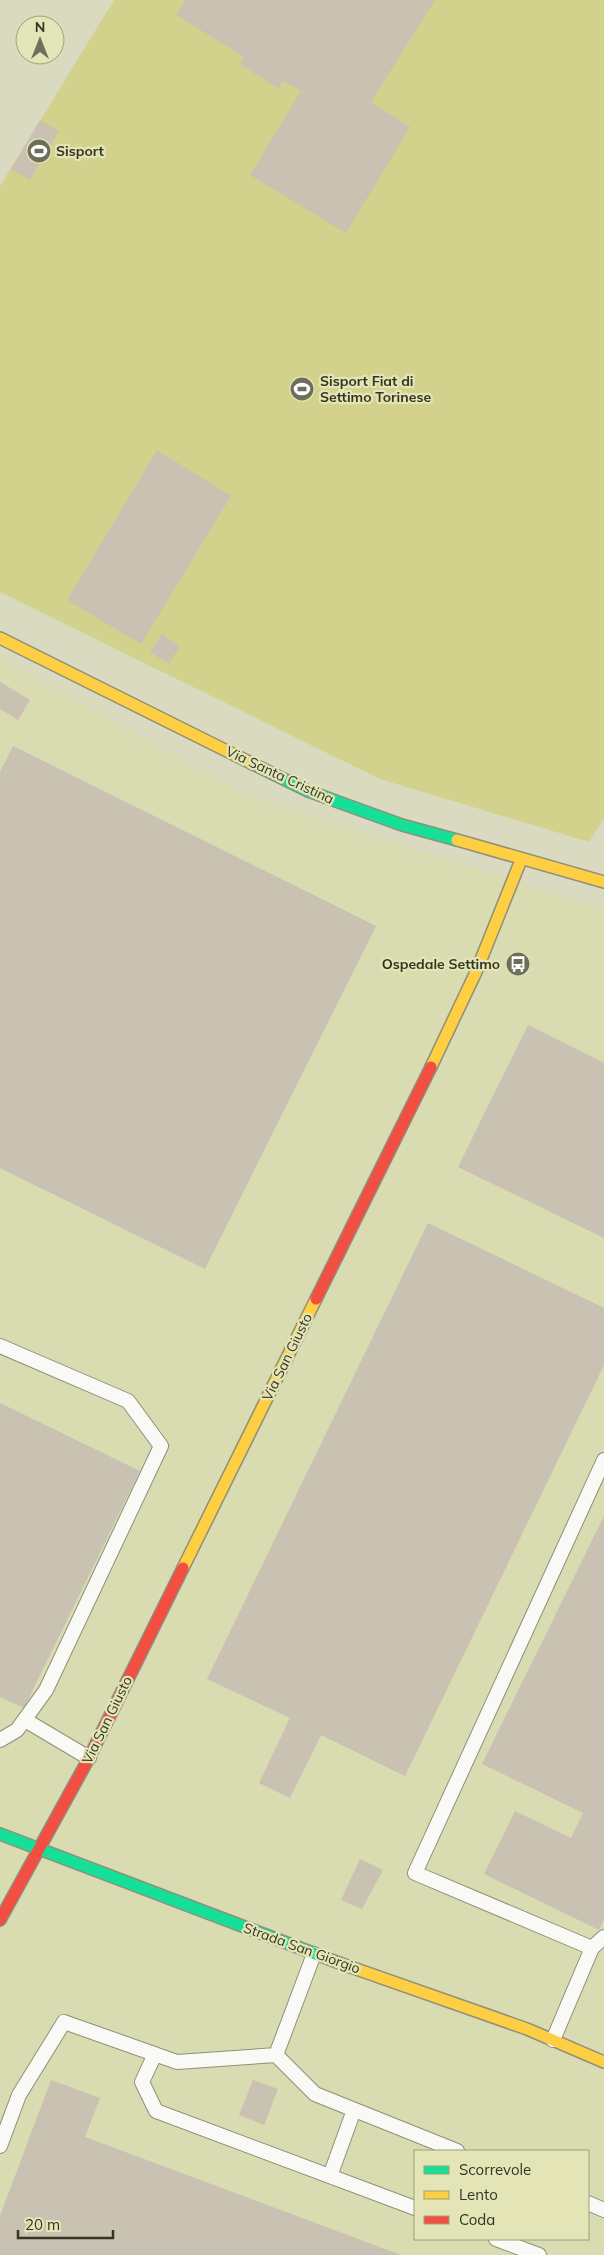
<svg xmlns="http://www.w3.org/2000/svg" width="604" height="2255" font-family="Mulish,sans-serif">
<style>
.built{fill:#d9dbb1;fill-rule:evenodd}
.green{fill:#d2d28d}
.building{fill:#c9c1b1}
.lines{fill:none;stroke-linecap:round;stroke-linejoin:round}
.lane-casing{stroke:#8f8f7c;stroke-width:16}
.fast-casing{stroke:#8f8f7c;stroke-width:14}
.slow-casing{stroke:#8f8f7c;stroke-width:14}
.jam-casing{stroke:#8f8f7c;stroke-width:14}
.lane{stroke:#f9f9f6;stroke-width:14}
.fast{stroke:#16e098;stroke-width:11}
.slow{stroke:#ffcf43;stroke-width:11}
.jam{stroke:#f24e42;stroke-width:11}
.labels{text-anchor:middle;stroke-width:4.5;stroke-linejoin:round;paint-order:stroke}
.poi-label{font-size:14px;font-weight:bold;fill:#353523;stroke:#e3e5b6;text-anchor:start}
.street-label{font-size:14px;fill:#353523;stroke:#e3e5b6}
</style>
<rect width="100%" height="100%" fill="#d9dac0"/>
<path class="built" d="M0,658l247,137 357,115v1345h-604zM415,2151h173v88h-173z"/>
<path class="green" d="M114,0h490v818l-15,24 -209,-63 -380,-187v-406z"/>
<path class="building" d="M185,0h250l-64,102 39,25 -64,106 -96,-58 51,-84 -18,-10 -4,8 -36,-23 -3,-2 4,-7 -68,-42z
M40,120l19,11 -29,49 -19,-11z
M157,450l74,46 -90,148 -74,-44z
M162,634l18,12 -11,18 -19,-12z
M0,682l30,18 -12,20 -18,-11z
M13,746l363,180 -171,343 -205,-101v-396z
M528,1025l76,38v175l-146,-71z
M428,1223l176,85v57l-199,411 -84,-41 -31,63 -31,-15 31,-65 -83,-39z
M0,1403l140,68 -116,237 -24,-11z
M604,1516v403l-5,11 -115,-56 31,-63 56,27 12,-25 -101,-49z
M360,1859l23,11 -21,39 -21,-9z
M51,2080l49,18 -15,39 316,118h-401v-39z
M253,2080l25,9 -14,36 -25,-10z"/>
<g class="lines">
<defs>
<path id="lane" d="M0,1346l128,55 33,45 -115,244 -29,40 -17,10
M25,1720l64,38
M592,1948l-177,-75 189,-413
M314,1954l-38,101 39,39 142,57
M553,2040l39,-92 12,-11
M155,2054l-13,28 14,29 259,97
M0,2146l19,-51 45,-73 113,40 99,-7
M330,2176l24,-66
M588,2203l16,7
M496,2239l43,16"/>
<path id="fast" d="M253,764l55,27 94,34 55,15
M0,1834l342,130"/>
<path id="slow" d="M0,638l253,126
M457,840l147,42
M431,1067l45,-95 45,-112
M183,1568l133,-269
M342,1964l185,65 77,33"/>
<path id="jam" d="M316,1299l115,-232
M0,1920l89,-162 94,-190"/>
</defs>
<use href="#lane" class="lane-casing"/>
<use href="#fast" class="fast-casing"/>
<use href="#slow" class="slow-casing"/>
<use href="#jam" class="jam-casing"/>
<use href="#lane" class="lane"/>
<use href="#fast" class="fast"/>
<use href="#slow" class="slow"/>
<use href="#jam" class="jam"/>
</g>
<defs>
<symbol id="stadium-disc" viewBox="-11 -11 22 22"><circle r="9.5" fill="#6e6f5a" stroke="#e3e5b6"/><path d="M0-5a6.5 5 0 1 0 0 10a6.5 5 0 1 0 0-10ZM-3.5-1.8h7v3.6h-7Z" fill="#fff"/></symbol>
<symbol id="bus-disc" viewBox="-11 -11 22 22"><circle r="9.5" fill="#6e6f5a" stroke="#e3e5b6"/><path d="M-5-6H5V4H4V6H2V4H-2V6H-4V4H-5ZM-3.5-4V0h7V-4ZM-3.5 1.2v1.5H-2V1.2ZM2 1.2v1.5H3.5V1.2Z" fill="#fff"/></symbol>
</defs>
<g fill-rule="evenodd">
<use href="#stadium-disc" x="25" y="137" width="28" height="28"/>
<use href="#stadium-disc" x="288" y="375" width="28" height="28"/>
<use href="#bus-disc" x="504" y="950" width="28" height="28"/>
</g>
<g class="labels">
<g class="poi-label">
<text x="56" y="156">Sisport</text>
<text x="320" y="386">Sisport Fiat di<tspan x="320" dy="16">Settimo Torinese</tspan></text>
<text x="500" y="969" text-anchor="end">Ospedale Settimo</text>
</g>
<g class="street-label">
<text transform="translate(280 775) rotate(25)" y="5">Via Santa Cristina</text>
<text transform="translate(287 1357) rotate(-64)" y="5">Via San Giusto</text>
<text transform="translate(107 1720) rotate(-64)" y="5">Via San Giusto</text>
<text transform="translate(302 1948) rotate(20)" y="5">Strada San Giorgio</text>
</g>
</g>
<rect x="414" y="2150" width="175" height="90" fill="#e3e5b6" stroke="#9d9f7b"/>
<rect x="424" y="2166" width="25" height="8" fill="#16e098" stroke="#9d9f7b"/>
<text x="459" y="2175" font-size="15" fill="#353523">Scorrevole</text>
<rect x="424" y="2191" width="25" height="8" fill="#ffcf43" stroke="#9d9f7b"/>
<text x="459" y="2200" font-size="15" fill="#353523">Lento</text>
<rect x="424" y="2216" width="25" height="8" fill="#f24e42" stroke="#9d9f7b"/>
<text x="459" y="2225" font-size="15" fill="#353523">Coda</text>
<g transform="translate(40 40)"><circle r="24" fill="#e3e5b6" stroke="#9d9f7b"/>
<path d="M0-4L9 19L0 12L-9 19Z" fill="#6e6f5a"/>
<text y="-8" font-size="14" font-weight="bold" text-anchor="middle" fill="#353523">N</text>
</g>
<path d="M18 2230v8h95v-8" fill="none" stroke="#353523" stroke-width="2.5"/>
<text x="25" y="2230" font-size="15" fill="#353523" stroke="#e3e5b6" stroke-width="4" paint-order="stroke">20 m</text>
</svg>
